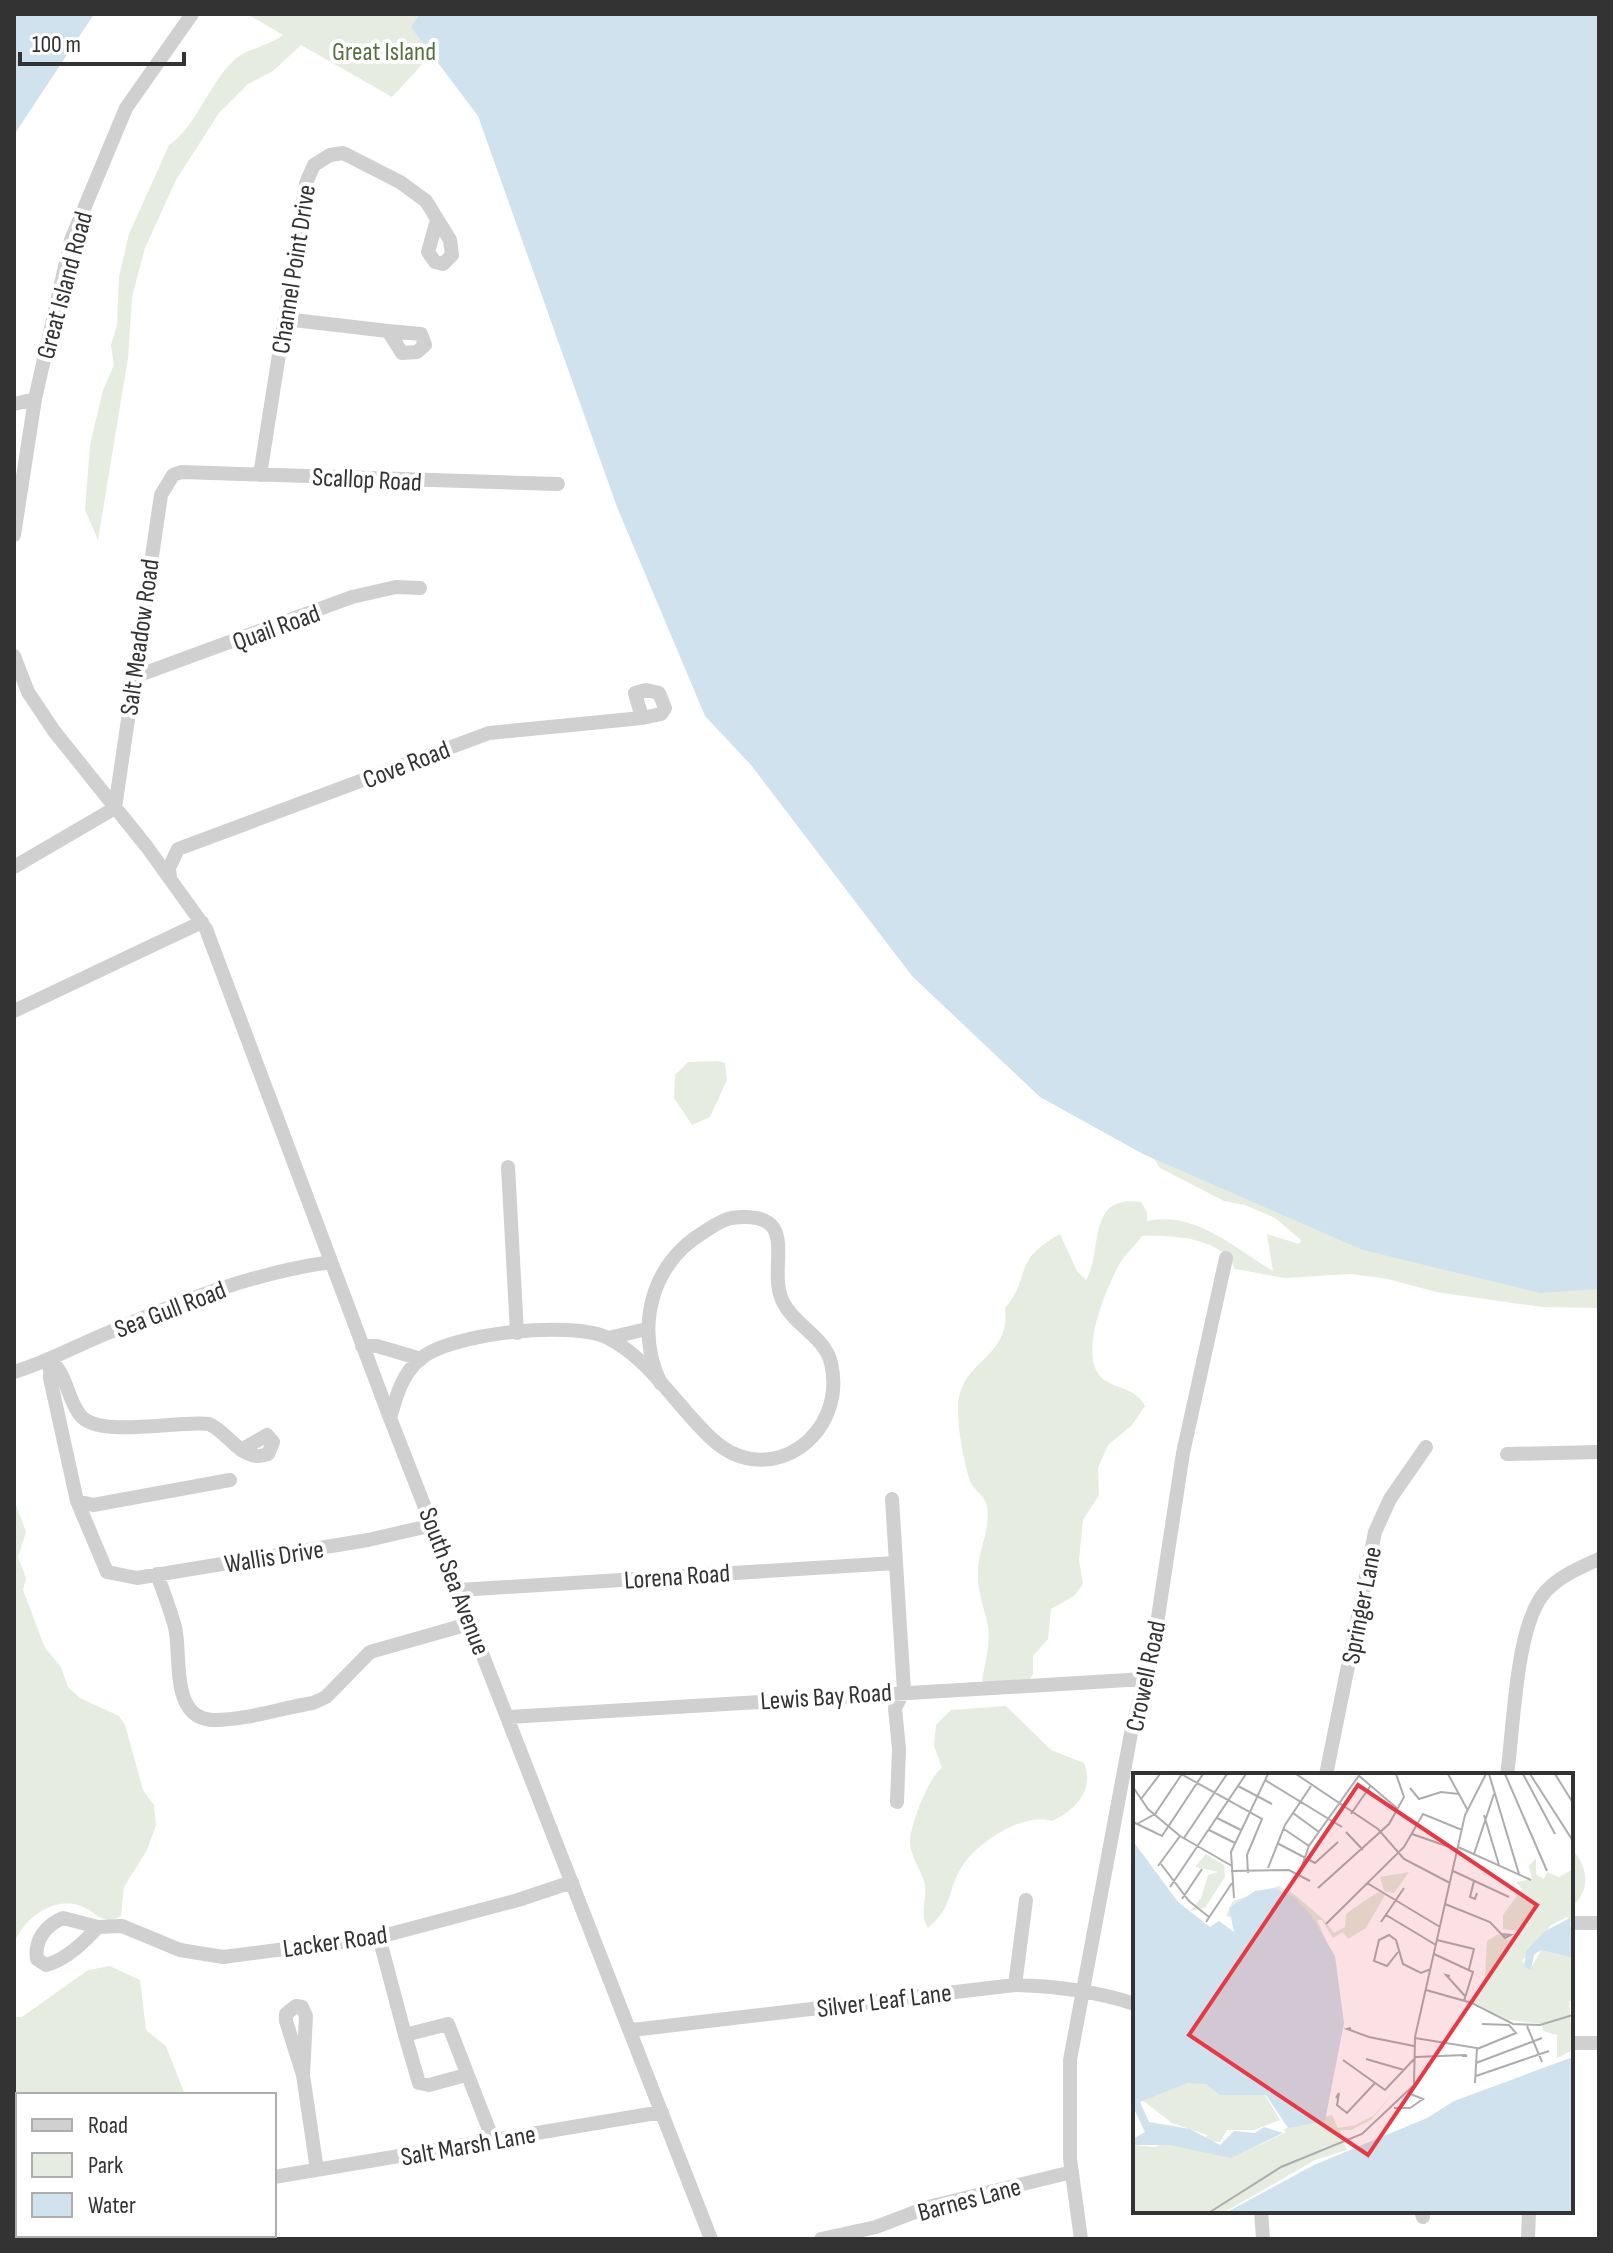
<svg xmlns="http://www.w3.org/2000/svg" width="1613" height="2253" font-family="'Sofia Sans Condensed',sans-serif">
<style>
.green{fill:#e6ecdf}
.water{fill:#cfe2ee}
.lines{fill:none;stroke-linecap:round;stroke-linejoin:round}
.minor{stroke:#d0d0d0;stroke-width:14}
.labels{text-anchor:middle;stroke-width:8;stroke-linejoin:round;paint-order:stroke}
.park-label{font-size:26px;fill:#56703f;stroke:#fff}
.street-label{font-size:26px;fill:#333;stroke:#fff}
.inset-road{fill:none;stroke:#adadad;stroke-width:2}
.view{fill:#e63946;fill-opacity:0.15;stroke:#e63946;stroke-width:4}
.inset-edge{fill:none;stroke:#333;stroke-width:4}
</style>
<rect width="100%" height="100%" fill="#fff"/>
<path class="green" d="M247,14h217l-11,17 -61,66 -91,-52 -28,26 -25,13 -29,29 -43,67 -31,68 -13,49 -4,61 -30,182 -13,-30 5,-65 13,-55 11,-25 -3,-20 6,-20 2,-48 10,-43 40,-89c26,-17 41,-62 64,-84 12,-12 36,-15 50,-26z
M718,1061l7,2 2,17 -17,37 -18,8 -18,-27 1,-23 13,-13z
M1144,1143l455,119v46l-57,-1 -106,-15 -48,-13 -37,-5 -66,4 -50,-9c-11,-32 -65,-34 -93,-33 -7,10 -17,18 -23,29 -13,24 -40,87 -19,111 13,14 35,10 45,30l-13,19 -24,20 -10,23 1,27 -16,25 -4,40 4,24 -9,12 -23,13 -3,30 -15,17v18l-5,9 -40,5 -6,-8c3,-15 9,-40 6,-54 -4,-20 -11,-33 -10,-54 0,-23 13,-41 9,-66 -2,-11 -13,-15 -17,-25 -7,-21 -12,-51 -12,-73 1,-49 53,-48 47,-100 28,-33 5,-46 55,-74l17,37 9,9c18,-29 -1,-86 55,-78l6,10v9c49,-10 87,27 126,50l-6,-37 32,10 2,-4 -26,-22 -30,-13 -21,-4 -64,-33z
M14,1499l12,33 -8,25 8,21 -3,12 22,58 16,19 7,20 12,11 39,18 6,9 18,65 11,15 2,20 -9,25 -23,37 -3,29c-17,11 -25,-4 -40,-10 -27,-11 -59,14 -67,38z
M1006,1706l45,44 33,13c11,26 -8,47 -32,58 -28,-10 -77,23 -91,47 -15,26 -7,37 -33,60 -9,-13 -1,-28 -3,-43 -3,-14 -15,-29 -15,-43 0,-16 19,-66 32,-74l-8,-22 2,-21 15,-15z
M1571,1849c18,16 20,44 0,58z
M110,1966l30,14 6,50 20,16 19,49h-167v140h167l2,4h-173v-222h8l66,-47z"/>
<path class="water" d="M14,14h80l-80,121z
M420,14h1179v1275l-59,4 -177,-43 -220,-96 -103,-57 -128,-121 -161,-211 -46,-49 -88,-209 -139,-391 -67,-89z"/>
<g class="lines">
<path class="minor" d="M285,319l103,12
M388,331l33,3 4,11 -8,7 -15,1z
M14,404l21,-5
M260,475l46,-292 8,-18 16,-10 13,-2 57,29 26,19 24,39 2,15 -9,9 -8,-2 -7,-10 9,-32
M14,535l21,-136 36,-159 55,-132 66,-94
M14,656l14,36 26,39 93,116 59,82 184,489 321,821
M134,677l218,-80 44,-10 24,1
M14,867l101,-59 46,-313 12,-20 8,-3 377,12
M170,878l-1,-10 9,-19 311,-116 153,-15 19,-4 4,-6 -6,-15 -13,-3 -11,3 7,25
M14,1011l188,-89
M508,1167l9,166
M608,1338l39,-9
M362,1346h15l44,13
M50,1360v18l27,123 30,71 30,6 231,-38 65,-15
M50,1360c17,14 17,38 30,55 18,24 98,5 129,9 21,9 33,40 59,30l5,-12 -6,-7 -26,15
M14,1372c34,-10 63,-27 96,-40 71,-31 143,-59 221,-70
M390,1418c6,-21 12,-44 30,-59 30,-26 152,-39 188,-21 42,21 70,70 104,101 57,53 136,-4 119,-76 -6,-26 -37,-38 -48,-61 -18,-35 22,-93 -52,-84 -10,2 -19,9 -27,14 -54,32 -69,97 -43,152
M1507,1454l92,-2
M892,1499l12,192
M77,1501l16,4 137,-25
M157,1574c6,17 13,35 18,53 7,29 -6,93 40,93 32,0 66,-12 98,-17l13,-6 44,-45 102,-29
M459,1590l436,-27
M509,1717l635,-38
M1326,1775l49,-243 15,-33 36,-52
M1507,1775c7,-47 8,-151 39,-184 14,-15 35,-24 53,-32
M897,1802l2,-53 -4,-41 9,-17
M1571,1923h28
M98,1927c-14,15 -32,33 -52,38l-9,-6c-3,-19 9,-34 26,-41l35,9 24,-1 58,24 43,7 156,-20 139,-37 54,-18
M379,1937l26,98
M1015,1985l11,-85
M296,2006l6,1 4,9 -3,59 -17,-54v-7z
M632,2030l383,-45c42,1 80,6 120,19
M1571,2043h28
M303,2075l14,95
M466,2075l-37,10 -10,-2 -14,-48 43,-11 45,116
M274,2177l388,-65
M1261,2211l2,28
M1421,2211l2,6
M821,2239l55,-12 52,-20 144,-35
M1081,2239l-11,-80v-99l62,-332 21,-78 30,-197 43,-195
M1528,2239l1,-28"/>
</g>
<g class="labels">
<g class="park-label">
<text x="384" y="60">Great Island</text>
</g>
<g class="street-label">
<text transform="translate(293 269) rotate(-81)" y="9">Channel Point Drive</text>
<text transform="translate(64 285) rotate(-75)" y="9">Great Island Road</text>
<text transform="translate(367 479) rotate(3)" y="9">Scallop Road</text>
<text transform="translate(276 627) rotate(-20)" y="9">Quail Road</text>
<text transform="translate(139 637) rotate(-82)" y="9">Salt Meadow Road</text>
<text transform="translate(406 764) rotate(-21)" y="9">Cove Road</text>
<text transform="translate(170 1309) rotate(-21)" y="9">Sea Gull Road</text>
<text transform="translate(274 1556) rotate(-9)" y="9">Wallis Drive</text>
<text transform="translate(677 1576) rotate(-4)" y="9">Lorena Road</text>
<text transform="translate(455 1581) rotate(69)" y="9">South Sea Avenue</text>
<text transform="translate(1361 1605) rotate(-79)" y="9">Springer Lane</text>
<text transform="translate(1145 1676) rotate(-78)" y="9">Crowell Road</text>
<text transform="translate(826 1696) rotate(-4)" y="9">Lewis Bay Road</text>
<text transform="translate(335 1941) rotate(-8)" y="9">Lacker Road</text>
<text transform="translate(884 2000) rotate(-7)" y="9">Silver Leaf Lane</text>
<text transform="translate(468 2145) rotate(-10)" y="9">Salt Marsh Lane</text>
<text transform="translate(969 2199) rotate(-15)" y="9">Barnes Lane</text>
</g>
</g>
<g transform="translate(1133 1773)">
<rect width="440" height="440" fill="#fff"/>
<path d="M73,81l18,11 1,12 -20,31 -15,3 11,-13 7,-23 10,-3 -23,-5zM403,85v16l8,5 3,-7 12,5 14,-8v57l-6,-9 -16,8 -29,36 8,9 11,-20 32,8v43h-4l4,49 -16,8v-23l-14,-4 -1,-7 -34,-4 -36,-19 13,-24 2,-36 11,-7 11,6 9,-9 -15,-2v-14l19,-26 -6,-7 16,-3 -3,-13zM276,99l-15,21 -10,-2 -4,-14zM146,113l16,9 28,24 11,14 11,-6 1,-13 21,-15 12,-7 6,3 -19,33 -18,11 -5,-7 -10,6 -11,-18h-5l10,23 -101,-27 7,-15zM52,304l78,15 17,28 -26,10h-27l-7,12 -15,-1 2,-6 -35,-12 -31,-24zM265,315l-27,32 -20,10h-11l7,20 -32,10 -90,52h-92v-67l22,2 11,-5 66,15 53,-24 -1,-4 36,-11 12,-3 6,13 17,-3 18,-9z" fill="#e6ecdf"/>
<path d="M0,68l45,61 32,25 9,-6 15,11 -5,-24 26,-17 19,-3 20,9 17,18 24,41 9,67 -19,98 -37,7 -22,-33h-46l-14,-11 -19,-1 -47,19 9,20 41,7 30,16 14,-14 21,2 9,-6 19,6 -52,25 -61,-13h-37v-6l12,-7 -12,-25zM437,145l3,40 -32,-8 -7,5 -3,15 -7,-3 2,-16 19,-20zM440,284v155h-346l87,-47 113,-47 27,-17z" fill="#cfe2ee"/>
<path class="inset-road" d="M48,1l81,45 -15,36 1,18M163,1l82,55 26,30 46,24M315,1l19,35M356,1l30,100M372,1l42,97M390,1l32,60M397,1l43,67M422,1l18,29M225,2l40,34M132,7l77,47M105,13l34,18M0,14l15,22 32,27 52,30M277,15l9,11 22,-7 18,2M8,26l19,-25M160,40l26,19M218,41l20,-29M351,42l15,50M84,45l24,12M0,49l29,14 41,-62M4,51l18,-10 27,-40M151,56l25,17M76,57l26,13M213,59l17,18M279,61l46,16M51,65l43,-64M144,70l38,20 23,-21M325,74l73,33M341,81l20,-60M28,91l28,37 20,16M25,93l22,-30M135,95l17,-43 26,-39M98,98l58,-1 21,11M320,98l56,26M166,101l10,-28 51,-72M341,108l-4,16 5,2 2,-6M234,110l73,44M37,114l76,-113M185,115l71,-64 15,-27 -8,-23M101,125l-3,-46 37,-78M49,126l20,-30M312,131l45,18 15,16 6,-3 -10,-1M253,142l50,30M73,149l26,-39M248,149l23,-34M193,151l78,-77 19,-33 39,16M304,167l37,9 -5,20M265,179l-11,14 -13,-5 5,-21 10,-5 7,5 7,24 18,9 10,-4M301,181l39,18 -9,29M317,203l-4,-1 19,21M293,217l46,13 41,21 27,1 33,-10M394,253l15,36M218,255l-4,1 22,8 45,9M282,265l62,10 -2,35M344,276l39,-16 -7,-8 -27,-1M233,286l38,11M210,287l42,30 31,-33 49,-2 2,1h-5M343,290l66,-25M343,303l73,-25M203,325l3,-5 -2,12 10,8 28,-30M261,335h16l13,-9 -15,-6M77,439l71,-45 81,-33 52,-49 1,-48 50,-222 21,-41"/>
<path class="view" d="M225,12l179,120 -169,250 -179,-120z"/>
<rect width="440" height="440" class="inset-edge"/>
</g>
<rect width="1613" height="2253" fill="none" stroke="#333333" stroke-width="32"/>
<rect x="16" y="2093" width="260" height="144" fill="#ffffff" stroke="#adadad" stroke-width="2"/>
<rect x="32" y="2119" width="40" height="12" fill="#d0d0d0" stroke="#adadad" stroke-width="2"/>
<text x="88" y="2133" font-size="24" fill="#333333">Road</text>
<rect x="32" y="2153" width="40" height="24" fill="#e6ecdf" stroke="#adadad" stroke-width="2"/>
<text x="88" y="2173" font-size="24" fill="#333333">Park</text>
<rect x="32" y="2193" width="40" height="24" fill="#cfe2ee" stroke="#adadad" stroke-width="2"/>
<text x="88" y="2213" font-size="24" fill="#333333">Water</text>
<path d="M20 52v12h164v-12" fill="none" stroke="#333333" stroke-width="4"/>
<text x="32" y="52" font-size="24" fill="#333333" stroke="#ffffff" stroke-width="6" paint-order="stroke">100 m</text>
</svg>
